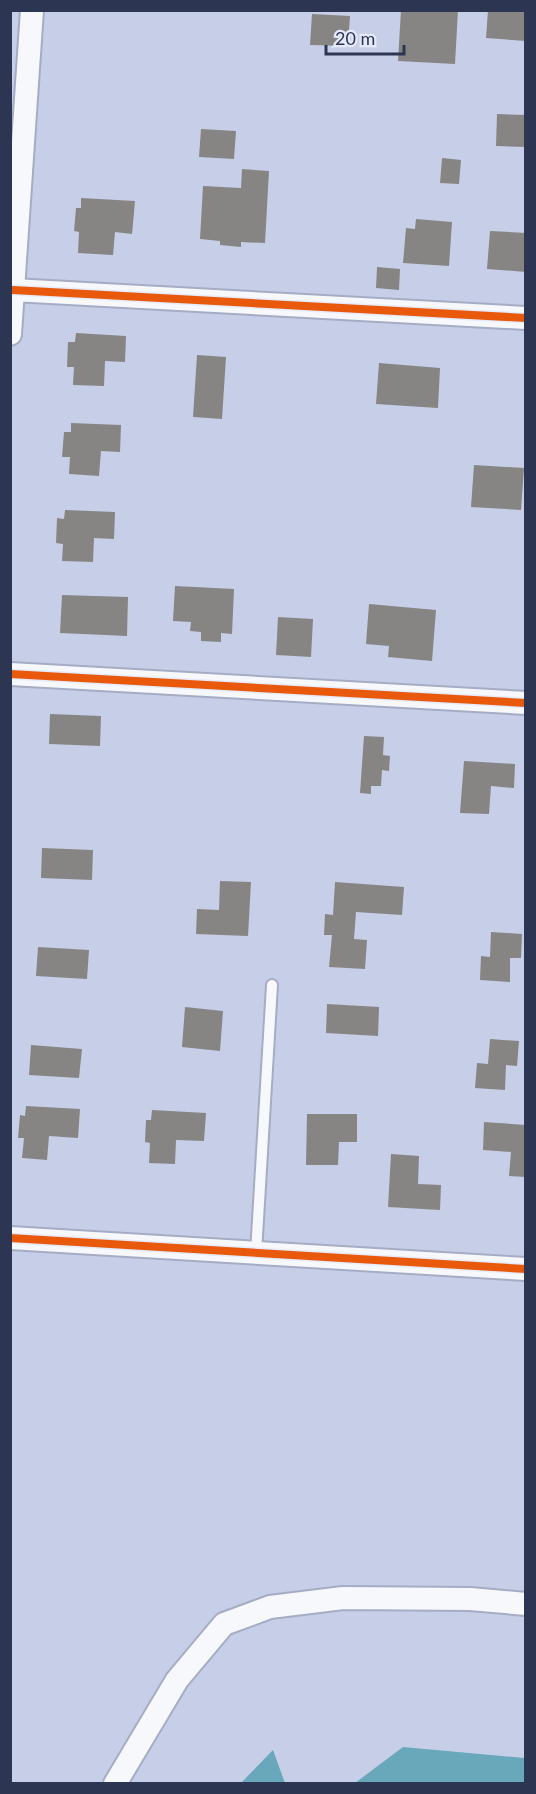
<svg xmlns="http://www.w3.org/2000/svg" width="536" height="1794" font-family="Lato,sans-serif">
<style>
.water{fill:#68a8ba}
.building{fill:#868584}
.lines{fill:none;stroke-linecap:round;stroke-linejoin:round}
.lane-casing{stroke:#a5acc4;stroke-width:14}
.street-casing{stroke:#a5acc4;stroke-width:26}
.lane{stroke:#f7f8fc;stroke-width:10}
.street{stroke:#f7f8fc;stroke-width:22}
.cycleway-casing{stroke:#e5ebfa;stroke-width:11}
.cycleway{stroke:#e8590c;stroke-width:8}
</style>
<rect width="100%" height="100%" fill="#c7cfe8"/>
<path class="water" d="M403,1747l122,11v25h-170z
M273,1750l12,33h-44z"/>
<path class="building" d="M401,10h57l-3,54 -57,-3z
M488,10h38v31l-40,-3z
M312,14l38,2 -2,30 -38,-1z
M497,114l29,1v32l-30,-1z
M201,129l35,2 -2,28 -35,-2z
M442,158l19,2 -2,24 -19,-1z
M242,169l27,2 -4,72 -24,-1v5l-21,-2v-4l-20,-2 3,-53 38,2z
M81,198l54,3 -3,33 -17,-2 -2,23 -35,-2 1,-21 -5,-1 2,-23h5z
M416,219l36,3 -3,44 -46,-3 3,-35 9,1z
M490,231l36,2v39l-39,-3z
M377,267l23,2 -1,21 -23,-2z
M76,333l50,3 -1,26 -20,-1 -1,25 -31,-1 1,-18h-7l1,-25h7z
M197,355l29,2 -4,62 -29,-2z
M379,363l61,5 -2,40 -62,-4z
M71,423l50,2 -1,27 -19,-1 -2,25 -30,-2 1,-17h-8l2,-25h7z
M474,465l50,3 -3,42 -50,-3z
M65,510l50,2 -1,27 -20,-1 -1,24 -31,-1 1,-17 -7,-1 1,-25 7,1z
M175,586l59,3 -2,45 -11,-1v9l-20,-1v-9l-11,-1 1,-9 -18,-1z
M62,595l66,2 -1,39 -67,-3z
M369,604l67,6 -4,51 -44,-4 1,-11 -23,-2z
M278,617l35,2 -2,38 -35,-2z
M50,714l51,2 -1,30 -51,-2z
M364,736l20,1 -1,18 7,1 -1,15 -7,-1 -1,16h-10v8l-11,-1z
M464,761l51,3 -1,24 -23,-2 -2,28 -29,-1z
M42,848l51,2 -1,30 -51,-2z
M220,881l31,1 -3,54 -52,-2 1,-25 22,1z
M335,882l69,5 -2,28 -46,-3 -2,27 13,1 -2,29 -36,-2 3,-32h-8l1,-21 8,1z
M491,932l31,2 -1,24h-11v24l-30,-2 1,-24 9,1z
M38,947l51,3 -2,29 -51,-3z
M327,1004l52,3 -1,29 -52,-3z
M185,1007l38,4 -3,40 -38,-4z
M490,1039l29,2 -2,25 -11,-1 -1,25 -30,-2 2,-25 11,1z
M31,1045l51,4 -3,29 -50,-3z
M26,1106l54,3 -2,29 -29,-2 -2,24 -25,-2 2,-20h-6l2,-23 5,1z
M152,1110l54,3 -2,28 -28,-1 -1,24 -26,-1 1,-20 -5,-1 1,-22h5z
M307,1114h50v28h-18l-1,23h-32z
M484,1122l42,3v52l-17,-1 2,-24 -28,-2z
M391,1154l28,2 -1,28 23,1 -1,25 -52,-3z"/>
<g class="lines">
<defs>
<path id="lane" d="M256,1253l16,-268"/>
<path id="street" d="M13,290l513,28
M10,334l22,-324
M10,674l516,29
M10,1238l516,31
M115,1784l62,-104 47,-56 46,-17 73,-9 127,1 56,5"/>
</defs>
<use href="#lane" class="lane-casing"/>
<use href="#street" class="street-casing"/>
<use href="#lane" class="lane"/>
<use href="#street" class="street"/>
<defs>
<path id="cycleway" d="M13,290l513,28
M10,674l516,29
M10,1238l516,31"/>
</defs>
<use href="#cycleway" class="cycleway-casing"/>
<use href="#cycleway" class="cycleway"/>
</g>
<rect width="536" height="1794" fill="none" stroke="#2c3552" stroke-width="24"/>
<path d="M326 45v9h78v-9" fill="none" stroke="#2c3552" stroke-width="3"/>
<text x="335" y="45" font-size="18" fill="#2c3552" stroke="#e5ebfa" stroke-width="4.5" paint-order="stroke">20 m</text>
</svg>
